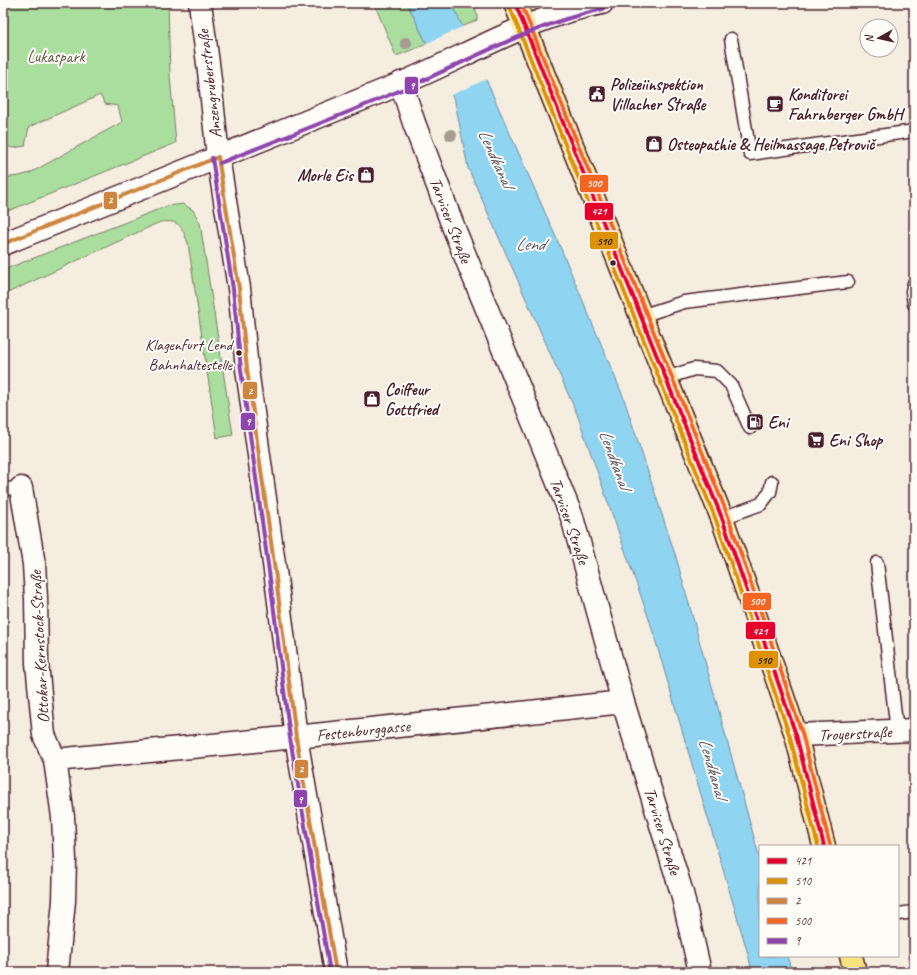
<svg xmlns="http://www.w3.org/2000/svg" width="917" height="975" font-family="Caveat,sans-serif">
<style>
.green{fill:#aade9f;stroke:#7a7e65}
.water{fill:#8fd4f0;stroke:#738ca1}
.pier{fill:#f5ede0}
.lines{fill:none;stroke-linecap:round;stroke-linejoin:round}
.service-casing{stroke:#4a1f2b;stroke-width:15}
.minor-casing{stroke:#4a1f2b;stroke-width:25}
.tertiary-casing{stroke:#4a1f2b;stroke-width:25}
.primary-casing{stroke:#4a1f2b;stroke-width:25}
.service{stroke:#fdfcf7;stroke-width:12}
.minor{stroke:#fdfcf7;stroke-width:22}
.tertiary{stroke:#fdfcf7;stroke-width:22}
.primary{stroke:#f7e281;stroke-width:22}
.bus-1-casing{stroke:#fdfcf7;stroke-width:7}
.bus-2-casing{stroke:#fdfcf7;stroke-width:7}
.bus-3-casing{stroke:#fdfcf7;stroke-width:7}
.bus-4-casing{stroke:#fdfcf7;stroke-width:7}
.bus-5-casing{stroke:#fdfcf7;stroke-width:7}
.bus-1{stroke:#e4002b;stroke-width:4}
.bus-2{stroke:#dd9206;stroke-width:4}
.bus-3{stroke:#cd853f;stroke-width:4}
.bus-4{stroke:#f26522;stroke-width:4}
.bus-5{stroke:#8e44ad;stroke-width:4}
.tree{fill:#a79b90}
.bus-dot{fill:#4a1f2b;stroke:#fdfcf7;stroke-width:1.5}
.labels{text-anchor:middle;stroke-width:4;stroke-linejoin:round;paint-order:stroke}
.bus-label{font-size:16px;fill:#4a1f2b;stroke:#fdfcf7;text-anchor:end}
.park-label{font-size:17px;fill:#67584e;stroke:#fdfcf7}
.street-label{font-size:17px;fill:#4a1f2b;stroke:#fdfcf7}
.poi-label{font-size:17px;font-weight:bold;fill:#4a1f2b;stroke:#fdfcf7;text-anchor:start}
.water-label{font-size:18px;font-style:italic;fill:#5f5566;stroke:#fdfcf7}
.line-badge{stroke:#fdfcf7;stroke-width:1.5}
.badge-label{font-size:11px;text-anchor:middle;font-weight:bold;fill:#fff}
.pale-badge-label{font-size:11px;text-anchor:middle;font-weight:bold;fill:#111}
</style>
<rect width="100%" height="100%" fill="#f5ede0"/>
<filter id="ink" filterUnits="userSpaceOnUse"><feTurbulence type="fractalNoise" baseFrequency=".025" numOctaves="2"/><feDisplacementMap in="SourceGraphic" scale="8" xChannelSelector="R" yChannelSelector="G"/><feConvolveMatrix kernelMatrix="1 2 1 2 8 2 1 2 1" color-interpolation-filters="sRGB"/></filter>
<g filter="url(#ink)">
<path class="green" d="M3,3h165l2,73 6,67 -173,70v-35l16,-2 11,-3 92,-51 -4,-16 -13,-2 -5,-9 -71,32 -4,19 -12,2 -10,-3z
M374,3h33l20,41 -31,12z
M452,3h21l4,10v7l-15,7z
M183,204l10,6 7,13 33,212 -16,3 -29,-195c-7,-17 -7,-23 -28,-21l-157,73v-25l164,-64z"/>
<path class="water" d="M407,3h45l107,241 64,152 53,161 84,302v97h27l5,16h-40l-4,-18 -98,-332 -73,-208 -109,-246 -13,-66z"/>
<path class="pier" d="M464,26l23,53 -38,17 -24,-52z"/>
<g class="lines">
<defs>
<path id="service" d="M731,39l19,115 164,-23
M914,283l-2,8 2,13
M641,316l43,-14 164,-20
M666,378l28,-9 23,2 14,14 19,43
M3,489l18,-1
M722,518l39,-14 9,-12 2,-10
M877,563l20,168
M898,914l16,-2"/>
<path id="minor" d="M200,3l9,68 9,86 21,131 8,81 29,209 20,159 40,235
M401,83l13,40 41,108 117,286 51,185 59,191 18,79
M21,488l13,76 2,34 1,65 7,72 11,25 8,57 2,43 -1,41 -7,71
M796,735l118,-5
M55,760l241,-23 327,-35"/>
<path id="tertiary" d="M3,244c132,-54 265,-106 397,-160 66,-27 131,-68 202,-81"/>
<path id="primary" d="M515,3l207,515 74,217 28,111
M851,956l4,16"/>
</defs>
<use href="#service" class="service-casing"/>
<use href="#minor" class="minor-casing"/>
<use href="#tertiary" class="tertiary-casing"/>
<use href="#primary" class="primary-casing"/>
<use href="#service" class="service"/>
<use href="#minor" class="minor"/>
<use href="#tertiary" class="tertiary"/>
<use href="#primary" class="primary"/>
<defs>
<path id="bus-1" d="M515,3l207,515 74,217 28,111"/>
<path id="bus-2" d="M509,5l207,515 74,217 28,109"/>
<path id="bus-3" d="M218,157l21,131 8,81 29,209 20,159 40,235
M3,244l215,-87"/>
<path id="bus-4" d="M521,3l207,513 74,217 28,112"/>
<path id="bus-5" d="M212,158l21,131 8,81 29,209 20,159 40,234
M220,163c65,-26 131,-51 195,-79 63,-28 120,-60 188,-75"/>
</defs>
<use href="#bus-1" class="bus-1-casing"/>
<use href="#bus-2" class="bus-2-casing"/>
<use href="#bus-3" class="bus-3-casing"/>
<use href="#bus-4" class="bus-4-casing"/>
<use href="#bus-5" class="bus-5-casing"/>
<use href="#bus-1" class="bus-1"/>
<use href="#bus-2" class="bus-2"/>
<use href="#bus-3" class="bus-3"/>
<use href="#bus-4" class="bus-4"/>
<use href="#bus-5" class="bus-5"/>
</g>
<g class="tree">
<circle cx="406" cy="43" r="6"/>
<circle cx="451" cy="135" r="6"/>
</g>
</g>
<defs>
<symbol id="civic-square" viewBox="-11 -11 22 22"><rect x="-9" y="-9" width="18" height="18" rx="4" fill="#4a1f2b" stroke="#fdfcf7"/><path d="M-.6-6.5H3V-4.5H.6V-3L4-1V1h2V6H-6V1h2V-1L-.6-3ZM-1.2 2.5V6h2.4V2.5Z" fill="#fff"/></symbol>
<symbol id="cafe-square" viewBox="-11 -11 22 22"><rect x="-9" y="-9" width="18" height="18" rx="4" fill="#4a1f2b" stroke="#fdfcf7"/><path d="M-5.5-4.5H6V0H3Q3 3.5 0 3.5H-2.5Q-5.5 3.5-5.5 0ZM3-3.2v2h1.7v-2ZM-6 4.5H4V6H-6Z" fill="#fff"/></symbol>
<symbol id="shop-square" viewBox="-11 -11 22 22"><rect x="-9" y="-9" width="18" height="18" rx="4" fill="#4a1f2b" stroke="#fdfcf7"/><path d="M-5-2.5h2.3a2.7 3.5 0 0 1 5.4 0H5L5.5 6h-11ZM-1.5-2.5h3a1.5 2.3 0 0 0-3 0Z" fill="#fff"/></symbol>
<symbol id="fuel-square" viewBox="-11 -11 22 22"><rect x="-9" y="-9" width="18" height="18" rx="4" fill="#4a1f2b" stroke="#fdfcf7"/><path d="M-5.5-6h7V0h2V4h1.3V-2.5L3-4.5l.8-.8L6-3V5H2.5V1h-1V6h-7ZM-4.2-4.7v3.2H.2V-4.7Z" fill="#fff"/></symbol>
<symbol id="supermarket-square" viewBox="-11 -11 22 22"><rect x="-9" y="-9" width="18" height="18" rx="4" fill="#4a1f2b" stroke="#fdfcf7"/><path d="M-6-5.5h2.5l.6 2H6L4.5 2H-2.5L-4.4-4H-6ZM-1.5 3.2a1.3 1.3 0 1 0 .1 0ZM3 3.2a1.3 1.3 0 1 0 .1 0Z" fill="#fff"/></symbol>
</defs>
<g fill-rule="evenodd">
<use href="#civic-square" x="587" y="84" width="20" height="20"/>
<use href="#cafe-square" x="765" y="94" width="20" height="20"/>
<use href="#shop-square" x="644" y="134" width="20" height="20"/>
<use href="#shop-square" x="356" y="165" width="20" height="20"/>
<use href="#shop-square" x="362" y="389" width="20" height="20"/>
<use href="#fuel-square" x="745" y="412" width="20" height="20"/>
<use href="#supermarket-square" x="806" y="430" width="20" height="20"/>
</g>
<g class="bus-dot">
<circle cx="613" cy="263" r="3.5"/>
<circle cx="239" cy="353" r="3.5"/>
</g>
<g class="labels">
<g class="bus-label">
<text x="232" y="350">Klagenfurt Lend<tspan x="232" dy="20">Bahnhaltestelle</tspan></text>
</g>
<g class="park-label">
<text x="56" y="62">Lukaspark</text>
</g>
<g class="street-label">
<text transform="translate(209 84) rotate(-97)" y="6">Anzengruberstraße</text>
<text transform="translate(451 220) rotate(69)" y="6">Tarviser Straße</text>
<text transform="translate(570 521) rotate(71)" y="6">Tarviser Straße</text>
<text transform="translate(39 647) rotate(-93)" y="6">Ottokar-Kernstock-Straße</text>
<text transform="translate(363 730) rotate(-6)" y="6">Festenburggasse</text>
<text transform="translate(855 733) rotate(-3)" y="6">Troyerstraße</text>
<text transform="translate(663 831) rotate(73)" y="6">Tarviser Straße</text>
</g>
<g class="poi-label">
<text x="610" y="90">Polizeiinspektion<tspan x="610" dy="20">Villacher Straße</tspan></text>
<text x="788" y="100">Konditorei<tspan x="788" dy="20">Fahrnberger GmbH</tspan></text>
<text x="667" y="150">Osteopathie &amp; Heilmassage Petrovič</text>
<text x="353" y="181" text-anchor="end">Morle Eis</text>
<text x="385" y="395">Coiffeur<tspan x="385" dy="20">Gottfried</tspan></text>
<text x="768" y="428">Eni</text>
<text x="829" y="446">Eni Shop</text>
</g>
<g class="water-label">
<text transform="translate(496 158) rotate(66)" y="6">Lendkanal</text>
<text x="530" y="250">Lend</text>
<text transform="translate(615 459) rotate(70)" y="6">Lendkanal</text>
<text transform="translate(713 768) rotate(74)" y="6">Lendkanal</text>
</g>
</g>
<g class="line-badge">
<rect x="404" y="76" width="15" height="19" rx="4" fill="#8e44ad"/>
<rect x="579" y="174" width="30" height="19" rx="4" fill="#f26522"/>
<rect x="103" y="191" width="15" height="19" rx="4" fill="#cd853f"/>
<rect x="584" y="202" width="30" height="19" rx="4" fill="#e4002b"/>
<rect x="589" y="231" width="30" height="19" rx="4" fill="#dd9206"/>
<rect x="242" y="381" width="16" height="19" rx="4" fill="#cd853f"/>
<rect x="240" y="412" width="16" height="19" rx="4" fill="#8e44ad"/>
<rect x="742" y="592" width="30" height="19" rx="4" fill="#f26522"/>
<rect x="745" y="621" width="31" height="19" rx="4" fill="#e4002b"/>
<rect x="748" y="650" width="31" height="19" rx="4" fill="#dd9206"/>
<rect x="294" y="759" width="15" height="20" rx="4" fill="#cd853f"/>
<rect x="293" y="789" width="15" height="19" rx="4" fill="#8e44ad"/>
</g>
<g class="badge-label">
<text x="412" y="89">9</text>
<text x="594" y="187">500</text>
<text x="110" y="204">2</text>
<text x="599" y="215">421</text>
<text x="250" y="395">2</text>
<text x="248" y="425">9</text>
<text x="757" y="605">500</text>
<text x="760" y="635">421</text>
<text x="301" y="773">2</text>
<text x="300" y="803">9</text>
</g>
<g class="pale-badge-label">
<text x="604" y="245">510</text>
<text x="764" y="664">510</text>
</g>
<rect width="917" height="975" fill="none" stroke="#fdfcf7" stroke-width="16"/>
<rect x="8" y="8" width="901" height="959" fill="none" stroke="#4a1f2b" stroke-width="1.5" filter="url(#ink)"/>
<rect x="759" y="845" width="140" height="112" fill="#fdfcf7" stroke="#b5a4a5"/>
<rect x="767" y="858" width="20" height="6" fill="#e4002b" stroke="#b5a4a5"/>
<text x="795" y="865" font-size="12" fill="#4a1f2b">421</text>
<rect x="767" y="878" width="20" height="6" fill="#dd9206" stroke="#b5a4a5"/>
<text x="795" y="885" font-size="12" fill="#4a1f2b">510</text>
<rect x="767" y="898" width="20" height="6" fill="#cd853f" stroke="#b5a4a5"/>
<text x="795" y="905" font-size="12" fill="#4a1f2b">2</text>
<rect x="767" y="918" width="20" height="6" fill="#f26522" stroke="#b5a4a5"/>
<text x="795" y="925" font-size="12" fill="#4a1f2b">500</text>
<rect x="767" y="938" width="20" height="6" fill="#8e44ad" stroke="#b5a4a5"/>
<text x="795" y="945" font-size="12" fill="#4a1f2b">9</text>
<g transform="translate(879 38) rotate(262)"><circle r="19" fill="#fdfcf7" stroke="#b5a4a5"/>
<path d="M0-3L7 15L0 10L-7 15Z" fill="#4a1f2b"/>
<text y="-6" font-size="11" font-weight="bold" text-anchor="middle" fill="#4a1f2b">N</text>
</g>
</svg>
